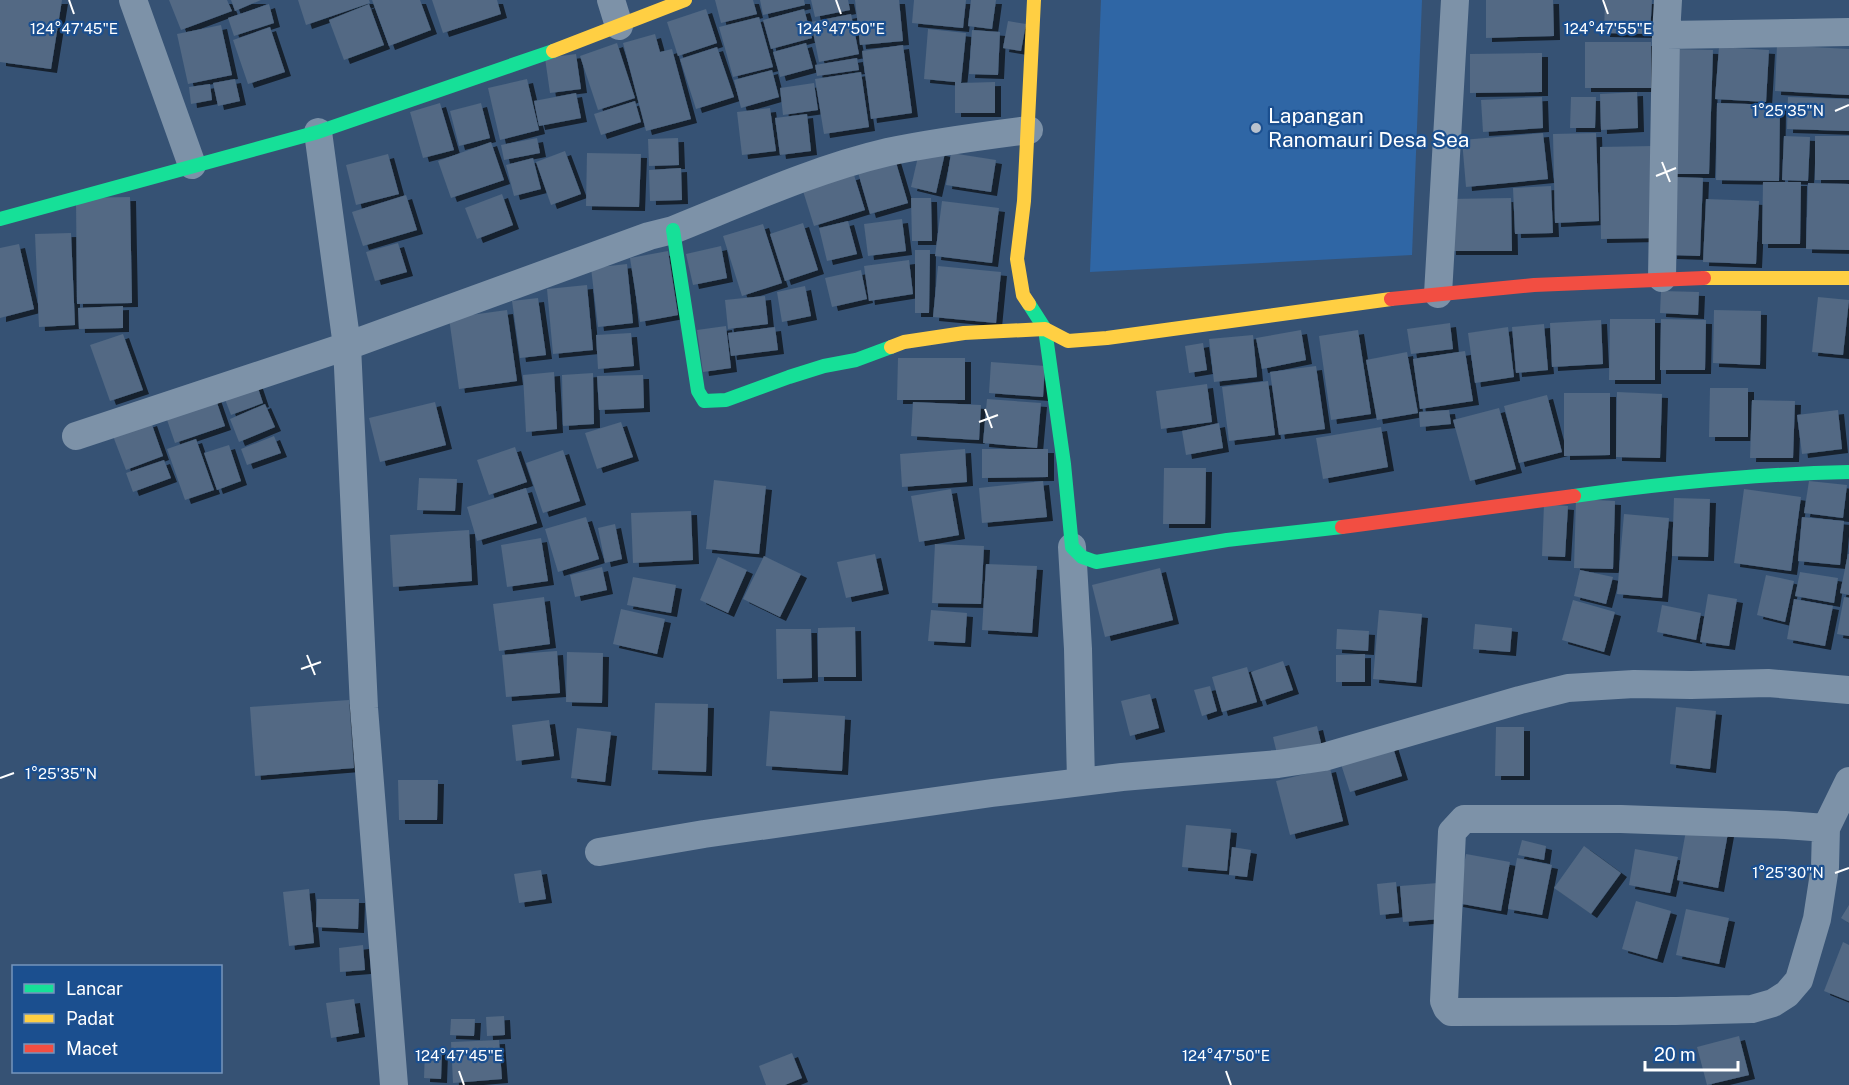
<svg xmlns="http://www.w3.org/2000/svg" width="1849" height="1085" font-family="'Public Sans',sans-serif">
<style>
.green{fill:#2f66a5}
.building{fill:#526984;filter:url(#shadow)}
.lines{fill:none;stroke-linecap:round;stroke-linejoin:round}
.street{stroke:#7d92a8;stroke-width:28}
.fast{stroke:#16e098;stroke-width:14}
.slow{stroke:#ffcf43;stroke-width:14}
.jam{stroke:#f24e42;stroke-width:14}
.ticks{fill:none;stroke:#fff;stroke-width:2}
.poi-dot{fill:#b9c2ce;stroke:#1b4f8f;stroke-width:2}
.labels{text-anchor:middle;stroke-width:4.5;stroke-linejoin:round;paint-order:stroke}
.poi-label{font-size:21px;fill:#fff;stroke:#1b4f8f;text-anchor:start}
.ticks-label{font-size:15px;text-anchor:middle;fill:#fff;stroke:#1b4f8f;stroke-width:4.5;stroke-linejoin:round;paint-order:stroke}
</style>
<defs>
<filter id="shadow"><feDropShadow dx="6" dy="4" stdDeviation="0" flood-color="#0009"/></filter>
</defs>
<rect width="100%" height="100%" fill="#365274"/>
<path class="green" d="M1101,0h321l-10,255 -322,17z"/>
<path class="building" d="M0,0h62l-11,69 -51,-7z
M169,0h58l5,11 -51,19z
M231,0h30l-26,11z
M298,0h71l1,3 -64,22z
M372,0h48l11,30 -42,16z
M432,0h65l4,14 -58,19z
M715,0h38l4,14 -36,9z
M760,0h44l1,5 -42,10z
M811,0h37l2,10 -35,7z
M855,0h44l4,41 -43,4z
M914,0h52l-3,28 -51,-5z
M971,0h25l-4,29 -24,-3z
M1486,0h67l1,36 -68,2z
M1605,0h47l-2,34 -46,-1z
M269,4l5,19 -40,13 -6,-18z
M369,4l15,41 -40,15 -15,-40z
M706,9l11,34 -39,13 -11,-34z
M804,9l8,29 -41,11 -8,-29z
M851,14l8,40 -40,8 -8,-40z
M759,17l14,50 -40,10 -14,-50z
M1008,21l18,3 -5,27 -18,-3z
M221,25l11,50 -44,9 -11,-50z
M270,27l15,45 -37,12 -15,-44z
M928,29l38,4 -5,50 34,-1v31h-40v-31l-31,-3z
M972,30l28,2 -2,43 -29,-1z
M655,34l5,18 12,-3 19,70 -45,12 -23,-88z
M1585,42h66v46h-66z
M617,43l18,55 -37,12 -18,-54z
M806,43l7,25 -33,9 -7,-25z
M903,45l9,68 -41,6 -9,-68z
M1777,45l72,4v46l-74,-4z
M717,47l17,50 -38,12 -16,-50z
M1719,47l50,3 -3,52 -51,-3z
M1671,49l42,1 -4,124h-41z
M1542,53v39l-72,1v-39z
M576,54l5,35 -31,4 -5,-35z
M857,58l2,12 -42,6 -2,-11z
M772,70l7,27 -38,11 -7,-28z
M861,72l8,55 -45,7 -9,-55z
M235,79l5,22 -22,5 -5,-23z
M527,79l12,51 -39,10 -12,-52z
M814,83l4,27 -35,5 -3,-27z
M210,84l2,16 -21,4 -2,-17z
M1637,92l1,36 -37,2 -1,-36z
M576,93l5,25 -42,8 -5,-25z
M1542,97l1,31 -60,4 -2,-32z
M1571,97h25l-1,31h-25z
M1788,97l61,2v32l-62,-2z
M635,101l6,21 -40,13 -7,-21z
M440,103l14,47 -31,8 -13,-46z
M481,103l9,35 -31,8 -9,-35z
M1717,103l63,2 -1,76 -63,-1z
M770,108l6,43 -34,4 -5,-43z
M807,114l4,37 -31,4 -5,-37z
M1543,133l5,46 -82,8 -4,-47z
M1596,133l3,88 -44,2 -2,-89z
M1784,136l26,1 -2,44 -26,-1z
M1815,136h34v44h-34z
M537,138l3,15 -36,7 -3,-15z
M678,138l1,27 -30,1 -1,-27z
M491,142l13,38 -53,18 -13,-37z
M1653,146l1,92 -53,1 -1,-92z
M920,148l25,5 -9,40 -25,-6z
M565,151l16,43 -30,11 -15,-43z
M587,153l54,1 -2,53 -53,-1z
M951,153l45,7 -5,32 -45,-7z
M388,154l11,40 -43,11 -10,-40z
M533,158l8,31 -27,7 -8,-31z
M895,159l13,44 -38,11 -13,-45z
M681,168l1,32 -32,1 -1,-31z
M854,175l11,35 -51,16 -11,-35z
M1675,177l28,1 -3,78 -29,-1z
M1763,182h38l-1,62h-38z
M1808,183l41,1v66l-43,-1z
M1551,186l2,47 -38,1 -2,-46z
M502,194l11,31 -36,14 -12,-31z
M406,195l11,35 -54,16 -11,-34z
M130,197l2,106 -55,1 -1,-106z
M911,198h20l1,43h-20z
M1511,198l1,53h-62v-52z
M1706,199l53,2 -3,63 -53,-2z
M942,201l57,7 -7,55 -57,-7z
M902,219l4,32 -38,5 -4,-32z
M848,221l9,33 -30,7 -8,-33z
M803,223l15,47 -33,11 -15,-47z
M763,224l19,59 -40,13 -19,-60z
M71,233l4,92 -36,2 -4,-93z
M398,243l9,29 -32,9 -9,-29z
M19,244l15,65 -34,9v-70z
M721,246l6,32 -34,7 -7,-31z
M915,250h15l-1,63h-14z
M668,251l10,64 -38,7 -10,-64z
M909,260l4,34 -44,7 -5,-35z
M627,264l6,59 -35,4 -7,-59z
M938,266l63,6 -5,51 -63,-6z
M861,270l6,29 -35,8 -7,-29z
M587,285l6,65 -40,4 -6,-65z
M805,286l6,30 -29,6 -5,-30z
M1661,291l38,1 -1,23 -38,-2z
M765,296l3,28 -40,5 -3,-29z
M1818,297l31,3 -6,55 -31,-3z
M538,298l8,57 -26,3 -8,-57z
M123,306v22l-44,1 -1,-21z
M507,310l10,71 -58,8 -10,-71z
M1714,310l47,1 -1,54 -47,-2z
M1610,319h45v61h-46z
M1661,319l45,1 -1,50h-45z
M1601,320l2,44 -51,3 -2,-44z
M1450,323l3,26 -42,5 -4,-25z
M1544,324l4,46 -32,3 -4,-46z
M726,326l5,42 -28,4 -6,-42z
M775,327l3,23 -47,6 -3,-23z
M1508,327l6,50 -39,6 -7,-50z
M1301,330l5,30 -44,9 -6,-31z
M1358,330l13,84 -40,6 -12,-84z
M631,333l3,33 -36,3 -2,-34z
M123,334l20,56 -33,11 -20,-56z
M1253,335l4,42 -43,5 -5,-43z
M1203,343l4,27 -18,3 -4,-27z
M1465,351l8,50 -53,8 -7,-50z
M1407,352l11,61 -41,7 -11,-60z
M898,358h67v42h-68z
M991,362l54,4 -2,31 -54,-4z
M1316,366l9,63 -46,6 -9,-63z
M554,372l3,57 -31,3 -3,-57z
M593,373l1,51 -31,2 -1,-51z
M643,375l1,33 -45,2 -2,-34z
M1268,381l7,54 -46,6 -7,-54z
M256,382l7,21 -32,12 -8,-21z
M1207,384l5,38 -51,7 -5,-38z
M1710,388h38v49h-39z
M213,391l12,35 -50,17 -12,-35z
M1617,392l45,2 -2,64 -44,-1z
M1564,393h46v62l-46,1z
M1547,395l15,57 -43,11 -15,-57z
M987,399l54,4 -4,45 -54,-5z
M1752,400l43,1 -2,57h-43z
M435,402l11,43 -66,17 -11,-44z
M913,402l68,3 -2,35 -68,-4z
M265,404l10,23 -36,15 -9,-23z
M1499,408l17,61 -46,12 -17,-61z
M1449,410l2,14 -31,3 -1,-15z
M1838,410l4,39 -40,5 -5,-39z
M151,422l12,34 -37,14 -13,-34z
M621,422l12,35 -36,12 -12,-36z
M1219,423l4,25 -37,7 -4,-24z
M1381,427l7,40 -65,12 -7,-41z
M274,436l7,17 -34,12 -6,-16z
M196,439l18,51 -29,10 -18,-51z
M229,445l12,36 -24,9 -13,-37z
M515,447l12,35 -38,13 -12,-35z
M965,449l2,33 -65,5 -2,-33z
M982,449h66v28l-66,1z
M563,450l17,51 -37,12 -17,-50z
M164,460l7,18 -38,14 -7,-19z
M1164,468h42l-1,56h-42z
M419,478l38,1 -2,32 -38,-1z
M714,480l52,6 -7,68 -53,-5z
M1043,481l4,36 -65,6 -3,-35z
M1809,481l38,4 -4,33 -39,-5z
M526,488l11,35 -60,18 -10,-34z
M951,489l8,46 -40,7 -8,-46z
M1744,489l57,8 -10,74 -57,-8z
M1674,498l36,1 -2,58 -36,-1z
M1576,499l39,2 -2,68 -39,-1z
M1544,504l24,2 -3,51 -23,-1z
M691,511l2,49 -60,3 -2,-50z
M1624,514l45,4 -7,80 -45,-4z
M586,517l13,42 -41,13 -13,-43z
M1802,517l42,4 -4,44 -42,-4z
M615,524l7,35 -17,4 -7,-35z
M469,530l3,51 -79,6 -3,-52z
M541,538l7,43 -41,6 -6,-42z
M935,544l49,2 -3,58 -49,-1z
M875,554l8,36 -37,8 -9,-36z
M1848,554h1v41l-9,-2z
M764,556l37,18 -21,43 -37,-18z
M718,557l29,13 -19,43 -28,-13z
M986,564l51,2 -5,67 -50,-3z
M602,567l5,23 -32,7 -5,-22z
M1160,568l13,52 -68,17 -13,-52z
M1580,570l33,7 -7,27 -32,-8z
M1800,572l38,6 -4,25 -39,-7z
M1766,575l28,6 -9,41 -28,-7z
M633,577l43,8 -5,28 -44,-8z
M1708,594l29,5 -8,47 -29,-4z
M544,597l6,47 -51,7 -6,-47z
M1844,597l5,1v38l-12,-2z
M1794,599l39,7 -8,40 -38,-7z
M1573,600l42,12 -11,40 -42,-12z
M1662,605l39,8 -5,27 -39,-8z
M621,609l44,10 -8,35 -44,-10z
M931,610l36,3 -2,30 -37,-2z
M1379,610l43,4 -6,69 -43,-4z
M1475,624l37,4 -2,24 -37,-3z
M855,627l1,50h-38v-49z
M776,629h35l1,49 -35,1z
M1337,629l32,2 -1,20 -32,-2z
M557,651l3,42 -54,4 -4,-42z
M567,652l36,1 -1,50 -36,-1z
M1365,654v28h-29v-27z
M1283,661l10,29 -32,11 -10,-29z
M1247,667l10,35 -35,10 -10,-35z
M1210,686l7,25 -15,5 -8,-26z
M1150,694l9,34 -29,8 -9,-35z
M349,700l5,68 -99,8 -5,-69z
M655,703l53,1 -2,68 -54,-2z
M1676,707l40,4 -6,58 -40,-5z
M770,711l75,5 -3,55 -76,-5z
M549,720l5,36 -38,5 -4,-36z
M1317,726l5,21 -44,11 -5,-21z
M1496,727h28v49h-29z
M577,728l34,4 -6,50 -34,-4z
M1391,741l11,35 -52,16 -11,-34z
M1330,768l13,53 -53,14 -14,-54z
M398,780h40l-1,40h-38z
M1186,825l45,4 -4,42 -45,-4z
M1687,825l41,8 -10,55 -41,-8z
M1522,840l24,6 -2,14 -26,-5z
M1584,846l37,27 -30,41 -37,-26z
M1232,847l19,3 -4,27 -18,-2z
M1635,849l43,8 -8,36 -41,-8z
M1466,854l44,8 -9,49 -44,-8z
M1517,858l35,7 -10,50 -34,-6z
M541,870l5,29 -27,4 -5,-29z
M1396,882l3,31 -19,2 -3,-31z
M1438,883l3,36 -38,3 -3,-36z
M309,889l5,54 -25,3 -6,-54z
M317,899h42l-1,30 -42,-2z
M1636,901l35,10 -14,48 -35,-10z
M1849,905v18l-8,-5z
M1686,909l43,9 -10,46 -43,-9z
M1843,942l6,3v56l-25,-10z
M363,945l2,25 -25,2 -1,-24z
M354,999l5,34 -28,5 -5,-35z
M504,1016l1,19 -18,1 -1,-19z
M451,1019h24l-1,17 -24,-1z
M1739,1036l10,39 -42,10 -10,-38z
M499,1040l3,39 -49,4 -2,-41z
M425,1050h17l-1,29 -17,-1z
M792,1053l10,25 -17,7h-19l-7,-19z"/>
<g class="lines">
<path class="street" d="M133,0l59,165
M611,0l8,26
M1666,35l2,-35
M318,132l29,214 17,362 30,377
M1662,278l4,-243 183,-3
M1438,294l17,-294
M76,436l271,-90 302,-110 24,-6c70,-28 142,-61 215,-78 47,-10 94,-16 141,-22
M1072,547l6,102 3,133
M1826,828l-41,-3 -164,-6h-157l-12,13 -8,169 3,7 4,4 225,-1 76,-2 21,-6 14,-9 12,-14 18,-61 8,-52 1,-39 23,-47
M599,852l105,-18 288,-41 130,-16 156,-13 46,-7 196,-57 48,-12 66,-4 57,1 77,-2 81,7"/>
<path class="fast" d="M0,219l318,-87 235,-81
M673,230l25,161 6,10 22,-1 63,-23 35,-11 32,-6 35,-13
M1029,304l16,25 19,135 8,83 10,10 14,5 131,-22 115,-13
M1574,496c91,-13 183,-22 275,-24"/>
<path class="slow" d="M553,51l132,-51
M1704,278h145
M1029,304l-6,-9 -6,-36 7,-58 10,-201
M891,347l13,-5 60,-9 81,-4 23,12 39,-3 284,-39"/>
<path class="jam" d="M1391,299l143,-14 170,-7
M1342,527l232,-31"/>
</g>
<path class="ticks" d="M69,0l5,14M836,0l5,14M1603,0l5,14M1835,111l14,-6M1662,162l8,20M1656,176l20,-8M985,409l7,19M979,422l19,-7M307,655l8,20M301,669l20,-7M0,778l14,-5M1835,873l14,-5M459,1071l5,14M1226,1071l5,14"/>
<circle class="poi-dot" cx="1256" cy="128" r="6"/>
<g class="labels">
<g class="poi-label">
<text x="1268" y="123">Lapangan<tspan x="1268" dy="24">Ranomauri Desa Sea</tspan></text>
</g>
</g>
<g class="ticks-label">
<text x="74" y="34">124°47'45"E</text>
<text x="841" y="34">124°47'50"E</text>
<text x="1608" y="34">124°47'55"E</text>
<text x="1788" y="116">1°25'35"N</text>
<text x="61" y="779">1°25'35"N</text>
<text x="1788" y="878">1°25'30"N</text>
<text x="459" y="1061">124°47'45"E</text>
<text x="1226" y="1061">124°47'50"E</text>
</g>
<rect x="12" y="965" width="210" height="108" fill="#1b4f8f" stroke="#7695bc" stroke-width="1.5"/>
<rect x="24" y="984" width="30" height="9" fill="#16e098" stroke="#7695bc" stroke-width="1.5"/>
<text x="66" y="995" font-size="18" fill="#ffffff">Lancar</text>
<rect x="24" y="1014" width="30" height="9" fill="#ffcf43" stroke="#7695bc" stroke-width="1.5"/>
<text x="66" y="1025" font-size="18" fill="#ffffff">Padat</text>
<rect x="24" y="1044" width="30" height="9" fill="#f24e42" stroke="#7695bc" stroke-width="1.5"/>
<text x="66" y="1055" font-size="18" fill="#ffffff">Macet</text>
<path d="M1645 1061v9h93v-9" fill="none" stroke="#ffffff" stroke-width="3"/>
<text x="1654" y="1061" font-size="18" fill="#ffffff" stroke="#1b4f8f" stroke-width="4.5" paint-order="stroke">20 m</text>
</svg>
